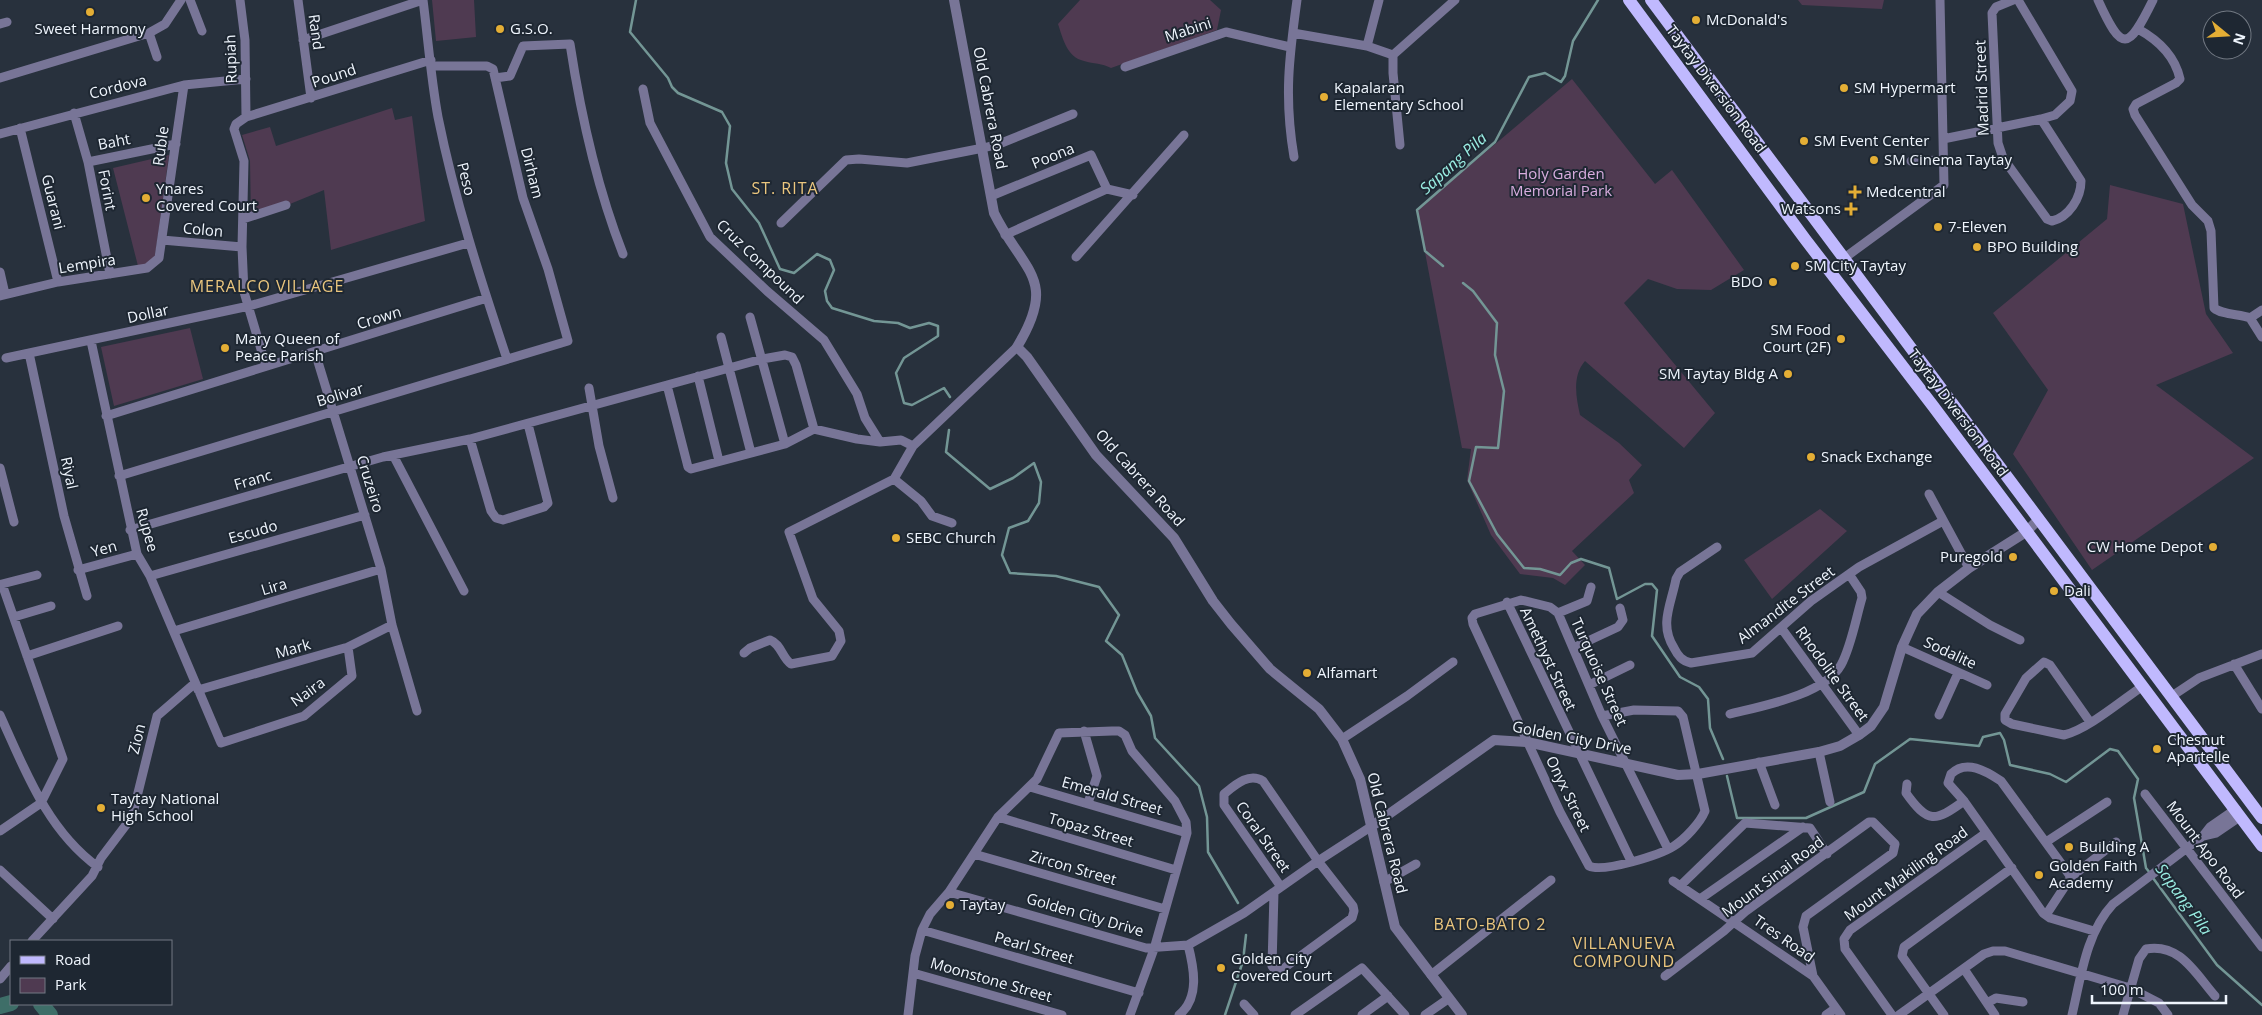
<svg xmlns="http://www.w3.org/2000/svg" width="2262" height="1015" font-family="'Open Sans',sans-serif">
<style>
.green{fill:#4f3a51}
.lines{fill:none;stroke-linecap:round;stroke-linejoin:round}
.stream{stroke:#739695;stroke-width:2.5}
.river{stroke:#3e6e68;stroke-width:16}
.minor{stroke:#787597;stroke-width:9}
.tertiary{stroke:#787597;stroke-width:10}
.primary{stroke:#c0b9fe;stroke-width:12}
.poi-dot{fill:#e4ae35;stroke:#1e2732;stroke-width:2}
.labels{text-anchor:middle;stroke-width:4;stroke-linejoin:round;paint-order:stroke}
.poi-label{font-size:15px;fill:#eff5fd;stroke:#1e2732;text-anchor:start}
.street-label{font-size:15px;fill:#eff5fd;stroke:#1e2732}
.park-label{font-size:15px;fill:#d9addf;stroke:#1e2732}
.water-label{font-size:16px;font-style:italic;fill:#9aeee3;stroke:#1e2732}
.neighbourhood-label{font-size:16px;letter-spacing:1px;fill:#ebc67e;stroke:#1e2732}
</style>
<rect width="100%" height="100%" fill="#28313d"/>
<path class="green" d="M432,0h42l2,37 -40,4z
M1080,0h130l11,10 -4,20 -106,38c-9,-5 -17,-4 -27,-7 -17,-4 -21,-22 -26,-37z
M1798,0h86l-2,9 -80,-4z
M1572,79l83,105 17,-14 72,100 -33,20 -34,-1 -29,-10 -24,24 91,110 -31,35 -99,-87c-13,15 -9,36 -5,54l39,28 23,22 -13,15 5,13 -62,58 13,14 -20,20 -12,-7 -33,-4 -29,-39 -24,-55 4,-31 -9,-1 -45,-238z
M392,108l3,12 17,-4 13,105 -94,29 -7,-60 -73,30 -1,-59 -8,-26 28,-8 6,19z
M169,155l-14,101 -6,7 -11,3 -25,-98z
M2110,185l73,19 23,110 27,39 -77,32 98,73 -162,112 -79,-116 35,-64 -55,-77 114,-94z
M190,328l13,51 -89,27 -13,-59z
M1820,509l27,22 -75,68 -28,-39z"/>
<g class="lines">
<path class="stream" d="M636,0l-6,32 38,46 4,9 6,6 44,19 8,14 -4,37 6,26 27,34 21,46 14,4 23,-19 13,6 4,10 -9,21 2,10 5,7 42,13 24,2 12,5 19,-5 9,3v10l-34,22 -8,15 8,30 8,2 32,-17 6,9
M1443,266l-18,-15 -8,-41 78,-68 34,-65 16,-4 16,9 4,-6 8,-35 25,-41
M1463,283l10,8 24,32 -2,32 9,36 -6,57 -22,-1 -7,34 28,53 27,34 16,1 20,6 11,-12 10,-4 28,9 8,31 28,-15h7l5,6 -5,46 28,41 19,10 9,12 2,29 13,31
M949,430l-3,22 44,37 23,-11 21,-15 7,19 -2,21 -11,18 -19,7 -7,27 8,18 46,3 43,11 20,28 -13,26 16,14 15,37 14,24 4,22 44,48 8,31 1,35 30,51
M1727,776l10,42h69l58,-26 11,-28 35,-25 69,7 4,-9 17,-4 4,7 6,25 40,9 16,8 44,-33 8,2 20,28 -4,19 12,70 4,5
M2153,878l64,87 45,40
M1225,1015l18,-54 3,-26"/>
<path class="river" d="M41,1004l9,11
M0,1006l11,-3"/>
<path class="minor" d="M190,0l12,31
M240,0l5,40 1,77
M298,0l13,98
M2013,0l-17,7 -4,6 6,130 5,15 44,61 5,2c17,-4 29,-23 29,-40l-40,-62
M2098,0c24,53 30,51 55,0
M0,24l7,-2
M2138,29c20,11 37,27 42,50l-4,4 -40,21 -3,5 2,6 57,90 16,16 3,10 3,77c8,7 26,6 36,10l12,-8
M149,33l8,24
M1293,33l74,13 26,9 62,-55
M303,40l120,-40c5,39 8,79 15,117 17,84 42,161 69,242
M1367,46l12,-46
M1393,55v18l7,72
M1125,67l101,-35 64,15
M0,78l149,-45 16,-9 16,-24
M495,78l15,-2 13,-30 47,-2c11,72 26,141 53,210
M643,89l7,34 60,114 57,54 57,49 33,54 8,24 15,24
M74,113l14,49 22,112
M20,128l38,154
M0,134l184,-49 62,-6
M1943,139l98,-20 14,-4 15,-14 2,-10 -54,-91
M1294,157c-10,-59 -5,-99 3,-157
M1911,161l34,-1
M88,162l88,-18
M991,196l100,-41 16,34
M243,219l43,-14
M781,223l65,-63 13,-1 48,4 76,-15 16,-4 74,-30
M1005,235l102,-46 26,6
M162,240l80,7
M1076,257l108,-122
M1843,259l101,-74 -4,-185
M0,272l5,22
M0,296l58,-14 89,-14 12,-10 25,-173
M750,317l35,127
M2250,318l12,19
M721,337l30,116
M91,341l46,213 13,22 71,167 83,-27 48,-40 -4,-29
M315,352l66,217 11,56 25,86
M29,353l35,163 23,80
M6,358l243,-52 219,-63
M266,366l-22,-74 -2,-45 2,-86 -10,-32 2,-5 10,-7 185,-57
M698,376l21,85
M667,385l21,82 3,2 94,-25 29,-15 43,10 23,3 21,-2 12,6
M589,388l10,58 14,52
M106,416l381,-118
M470,439l21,72 5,7 7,2 41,-13 4,-4 -20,-79
M393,455l71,136
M0,468l14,54
M119,476l449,-135 -20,-72 -25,-71 -30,-129 -6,-3h-55
M894,479l27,22 11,15 20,7
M1929,494l40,74
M130,530l253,-73 87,-18 292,-80 23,-4 7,2 4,8 18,64
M1717,547l-37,25 -4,7c-5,26 -17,45 -2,69 4,8 8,13 17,15l61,-10 59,-52 48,-34 84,-46
M78,570l59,-16
M150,576l215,-61
M1938,592l52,33 30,15
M1507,602l124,259
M1558,613l29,-12 4,-14
M14,617l37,-11
M1782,629l77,106
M174,631l207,-62
M1902,647l85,38
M1573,648l45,-21 5,-7 -3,-12
M744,653l6,-5 20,-8c11,4 12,18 21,24l41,-8 9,-15 -2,-10 -26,-32 -24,-67 105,-53 19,-33 104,-99
M27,656l91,-30
M2234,664l28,45
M1589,685l41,-20
M198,690l150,-43 44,-22
M2172,696l27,-18 63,-24
M1730,714c32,-8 94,-19 111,-49 10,-18 15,-47 21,-67l-1,-6 -12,-18
M0,715c25,55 47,115 98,152
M1939,715l19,-42
M1602,716l32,-6 44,1 5,6 22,94c-5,12 -20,28 -31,35 -14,9 -71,27 -85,20l-29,-54 -87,-188 -1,-6 3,-4 46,-14 29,7 8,6 44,103 66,133
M2090,722l-40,-57 -6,-3 -18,16 -21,36v6l7,4 52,11c23,-5 58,-35 79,-49
M1084,731l13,45 -9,27
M1342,739l65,-43 46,-34
M1819,752l11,50
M1759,762l16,43
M1907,784l-1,9c22,31 29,29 58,8
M1030,787l157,46
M2145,794l117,153
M998,817l178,53
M0,831l41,-28 22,-44 -61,-175 35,-9
M2203,836l13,-3 25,-17
M2046,842l61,-40
M974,854l191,55
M0,870l53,49
M2071,877l-70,-96c-15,-10 -35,-22 -50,-7l-3,9 16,18 79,112 7,5 44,13
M1673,881l140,95 28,39
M1384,882l32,-18
M1680,886l65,-63 65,5 17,26
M949,892l197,56 42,-3 56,-32 74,-52 54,-35
M1274,892l-2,74 3,4 5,1 72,-53 2,-7 -1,-5 -35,-45 -55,-80c-14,-9 -28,4 -39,13v11l57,82
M1700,899l103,-72
M2046,915l25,-38 45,-35
M922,930l217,63
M32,941l60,-65 9,-18 31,-41 25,-101 37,-32
M1964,969l31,46
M913,973l149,42
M1431,975l120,-95
M1665,976l59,-45 22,-20 123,-89h4l22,22 -2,9 -87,63 -3,11 10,49
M0,979l11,-13
M1987,1003l9,-5 27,4
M1244,1004l10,11
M908,1015l7,-59 7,-26 8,-16 19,-22 49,-75 39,-38 22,-46 53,-2h7l6,4 7,16 43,50 11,21 1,11 -33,116 -24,66
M1179,1015c21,-17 15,-47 9,-70
M1295,1015l67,-47 43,47
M1362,1015l26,-19
M1425,1015l23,-16
M1826,1015l10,-7
M1892,1015l-47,-66 -1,-10 6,-9 136,-97
M1899,1015l85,-61 9,-3h12l125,37 29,15 9,12
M1944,1015l-42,-59 2,-9 108,-79
M2072,1015c9,-38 14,-82 41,-111l90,-68 7,-9 26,-18
M2123,1015l16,-56 7,-10c34,-6 49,24 69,47"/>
<path class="tertiary" d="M954,0l40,213c29,59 65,65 23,134l10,10 69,98 78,83 39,63 18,23 39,45 49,40 23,30 18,40 35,148 67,88
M1372,826l122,-86 33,2 151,33 20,-1 121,-22 21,-6 19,-11 12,-9 13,-19 18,-60 15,-33 21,-22 31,-24 57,-36 12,-12"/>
<path class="primary" d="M1629,0l176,239 128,167 329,440
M1651,0l611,818"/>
</g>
<g class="poi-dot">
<circle cx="90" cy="12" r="5"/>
<circle cx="1696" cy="20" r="5"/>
<circle cx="500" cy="29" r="5"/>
<circle cx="1844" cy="88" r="5"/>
<circle cx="1324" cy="97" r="5"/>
<circle cx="1804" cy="141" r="5"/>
<circle cx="1874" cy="160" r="5"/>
<path d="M1852.5 184.5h5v5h5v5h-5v5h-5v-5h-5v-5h5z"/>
<circle cx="146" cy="198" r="5"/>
<path d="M1848.5 201.5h5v5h5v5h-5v5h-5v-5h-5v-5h5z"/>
<circle cx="1938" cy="227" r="5"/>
<circle cx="1977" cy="247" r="5"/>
<circle cx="1795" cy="266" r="5"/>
<circle cx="1773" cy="282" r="5"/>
<circle cx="1841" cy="339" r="5"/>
<circle cx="225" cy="348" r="5"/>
<circle cx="1788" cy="374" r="5"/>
<circle cx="1811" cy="457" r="5"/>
<circle cx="896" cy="538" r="5"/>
<circle cx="2213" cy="547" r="5"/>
<circle cx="2013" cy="557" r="5"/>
<circle cx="2054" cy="591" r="5"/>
<circle cx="1307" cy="673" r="5"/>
<circle cx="2157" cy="749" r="5"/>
<circle cx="101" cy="808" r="5"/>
<circle cx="2069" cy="847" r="5"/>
<circle cx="2039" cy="875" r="5"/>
<circle cx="950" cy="905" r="5"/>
<circle cx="1221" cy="968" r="5"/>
</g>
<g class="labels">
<g class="poi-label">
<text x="1706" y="25">McDonald's</text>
<text x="90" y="34" text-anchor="middle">Sweet Harmony</text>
<text x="510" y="34">G.S.O.</text>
<text x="1334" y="93">Kapalaran<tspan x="1334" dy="17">Elementary School</tspan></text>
<text x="1854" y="93">SM Hypermart</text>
<text x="1814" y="146">SM Event Center</text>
<text x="1884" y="165">SM Cinema Taytay</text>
<text x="156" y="194">Ynares<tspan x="156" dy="17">Covered Court</tspan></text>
<text x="1866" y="197">Medcentral</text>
<text x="1841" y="214" text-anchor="end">Watsons</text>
<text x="1948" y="232">7-Eleven</text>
<text x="1987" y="252">BPO Building</text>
<text x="1805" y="271">SM City Taytay</text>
<text x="1763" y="287" text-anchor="end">BDO</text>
<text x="1831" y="335" text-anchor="end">SM Food<tspan x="1831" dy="17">Court (2F)</tspan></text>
<text x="235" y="344">Mary Queen of<tspan x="235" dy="17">Peace Parish</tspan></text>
<text x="1778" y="379" text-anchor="end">SM Taytay Bldg A</text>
<text x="1821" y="462">Snack Exchange</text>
<text x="906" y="543">SEBC Church</text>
<text x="2203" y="552" text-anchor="end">CW Home Depot</text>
<text x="2003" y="562" text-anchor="end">Puregold</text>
<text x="2064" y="596">Dali</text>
<text x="1317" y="678">Alfamart</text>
<text x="2167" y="745">Chesnut<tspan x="2167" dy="17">Apartelle</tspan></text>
<text x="111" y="804">Taytay National<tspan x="111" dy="17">High School</tspan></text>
<text x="2079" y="852">Building A</text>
<text x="2049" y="871">Golden Faith<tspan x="2049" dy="17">Academy</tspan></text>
<text x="960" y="910">Taytay</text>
<text x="1231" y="964">Golden City<tspan x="1231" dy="17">Covered Court</tspan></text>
</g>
<g class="street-label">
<text transform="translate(1188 30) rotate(-18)" y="5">Mabini</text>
<text transform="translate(316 32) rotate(82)" y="5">Rand</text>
<text transform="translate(231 59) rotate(-92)" y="5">Rupiah</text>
<text transform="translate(334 76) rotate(-18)" y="5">Pound</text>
<text transform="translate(118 87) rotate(-14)" y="5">Cordova</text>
<text transform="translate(1982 88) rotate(-92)" y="5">Madrid Street</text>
<text transform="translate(1716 89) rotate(53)" y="5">Taytay Diversion Road</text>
<text transform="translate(990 108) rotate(79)" y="5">Old Cabrera Road</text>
<text transform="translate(114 142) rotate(-11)" y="5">Baht</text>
<text transform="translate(161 146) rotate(-82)" y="5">Ruble</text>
<text transform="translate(1053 156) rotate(-22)" y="5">Poona</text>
<text transform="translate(532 173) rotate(76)" y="5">Dirham</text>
<text transform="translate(466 179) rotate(76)" y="5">Peso</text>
<text transform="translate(107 190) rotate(79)" y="5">Forint</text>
<text transform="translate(53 202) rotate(76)" y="5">Guarani</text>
<text transform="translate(203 230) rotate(5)" y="5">Colon</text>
<text transform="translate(760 262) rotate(44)" y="5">Cruz Compound</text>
<text transform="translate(87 264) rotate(-9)" y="5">Lempira</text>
<text transform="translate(148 314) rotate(-12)" y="5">Dollar</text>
<text transform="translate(379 318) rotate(-17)" y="5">Crown</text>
<text transform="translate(340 395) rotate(-17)" y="5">Bolivar</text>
<text transform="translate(1958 413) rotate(53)" y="5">Taytay Diversion Road</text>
<text transform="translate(69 473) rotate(78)" y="5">Riyal</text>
<text transform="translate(1140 478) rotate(48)" y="5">Old Cabrera Road</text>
<text transform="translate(253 480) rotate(-16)" y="5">Franc</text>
<text transform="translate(370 484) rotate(73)" y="5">Cruzeiro</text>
<text transform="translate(147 530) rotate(74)" y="5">Rupee</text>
<text transform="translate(253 532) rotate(-16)" y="5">Escudo</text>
<text transform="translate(104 549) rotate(-15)" y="5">Yen</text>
<text transform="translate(274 587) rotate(-17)" y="5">Lira</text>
<text transform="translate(1786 605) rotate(-37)" y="5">Almandite Street</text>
<text transform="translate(293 649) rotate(-16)" y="5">Mark</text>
<text transform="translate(1950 653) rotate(25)" y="5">Sodalite</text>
<text transform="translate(1548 659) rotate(65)" y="5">Amethyst Street</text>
<text transform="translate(1599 672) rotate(66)" y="5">Turquoise Street</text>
<text transform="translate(1832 674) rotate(54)" y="5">Rhodolite Street</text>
<text transform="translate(308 692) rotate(-36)" y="5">Naira</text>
<text transform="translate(1572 738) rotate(11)" y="5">Golden City Drive</text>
<text transform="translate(137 739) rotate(-76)" y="5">Zion</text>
<text transform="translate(1568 794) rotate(64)" y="5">Onyx Street</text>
<text transform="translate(1112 796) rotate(16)" y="5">Emerald Street</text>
<text transform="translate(1091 830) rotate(16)" y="5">Topaz Street</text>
<text transform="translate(1387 833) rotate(76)" y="5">Old Cabrera Road</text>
<text transform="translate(1263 837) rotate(55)" y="5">Coral Street</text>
<text transform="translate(2205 850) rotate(53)" y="5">Mount Apo Road</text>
<text transform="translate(1073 868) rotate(16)" y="5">Zircon Street</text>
<text transform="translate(1906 874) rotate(-36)" y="5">Mount Makiling Road</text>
<text transform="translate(1773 877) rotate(-37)" y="5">Mount Sinai Road</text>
<text transform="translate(1085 915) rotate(16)" y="5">Golden City Drive</text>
<text transform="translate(1784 939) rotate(35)" y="5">Tres Road</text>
<text transform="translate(1034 948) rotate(16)" y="5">Pearl Street</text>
<text transform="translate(991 980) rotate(16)" y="5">Moonstone Street</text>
</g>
<g class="park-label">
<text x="1561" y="179">Holy Garden<tspan x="1561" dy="17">Memorial Park</tspan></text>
</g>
<g class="water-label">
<text transform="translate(1453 163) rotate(-42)" y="6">Sapang Pila</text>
<text transform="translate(2184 899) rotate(54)" y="6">Sapang Pila</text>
</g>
<g class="neighbourhood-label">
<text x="785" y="194">ST. RITA</text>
<text x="267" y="292">MERALCO VILLAGE</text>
<text x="1490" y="930">BATO-BATO 2</text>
<text x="1624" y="949">VILLANUEVA<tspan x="1624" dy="18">COMPOUND</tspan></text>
</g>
</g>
<rect x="10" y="940" width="162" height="65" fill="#1e2732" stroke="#727983"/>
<rect x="20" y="956" width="25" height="8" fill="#c0b9fe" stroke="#727983"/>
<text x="55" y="965" font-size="15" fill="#eff5fd">Road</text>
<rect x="20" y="978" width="25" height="15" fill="#4f3a51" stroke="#727983"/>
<text x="55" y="990" font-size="15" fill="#eff5fd">Park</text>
<g transform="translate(2227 35) rotate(108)"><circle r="24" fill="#1e2732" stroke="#727983"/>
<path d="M0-4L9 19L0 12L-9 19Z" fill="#e4ae35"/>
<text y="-8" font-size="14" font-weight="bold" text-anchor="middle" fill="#eff5fd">N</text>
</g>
<path d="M2092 995v8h134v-8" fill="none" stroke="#eff5fd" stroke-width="2.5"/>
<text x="2100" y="995" font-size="15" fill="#eff5fd" stroke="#1e2732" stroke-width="4" paint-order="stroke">100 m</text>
</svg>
